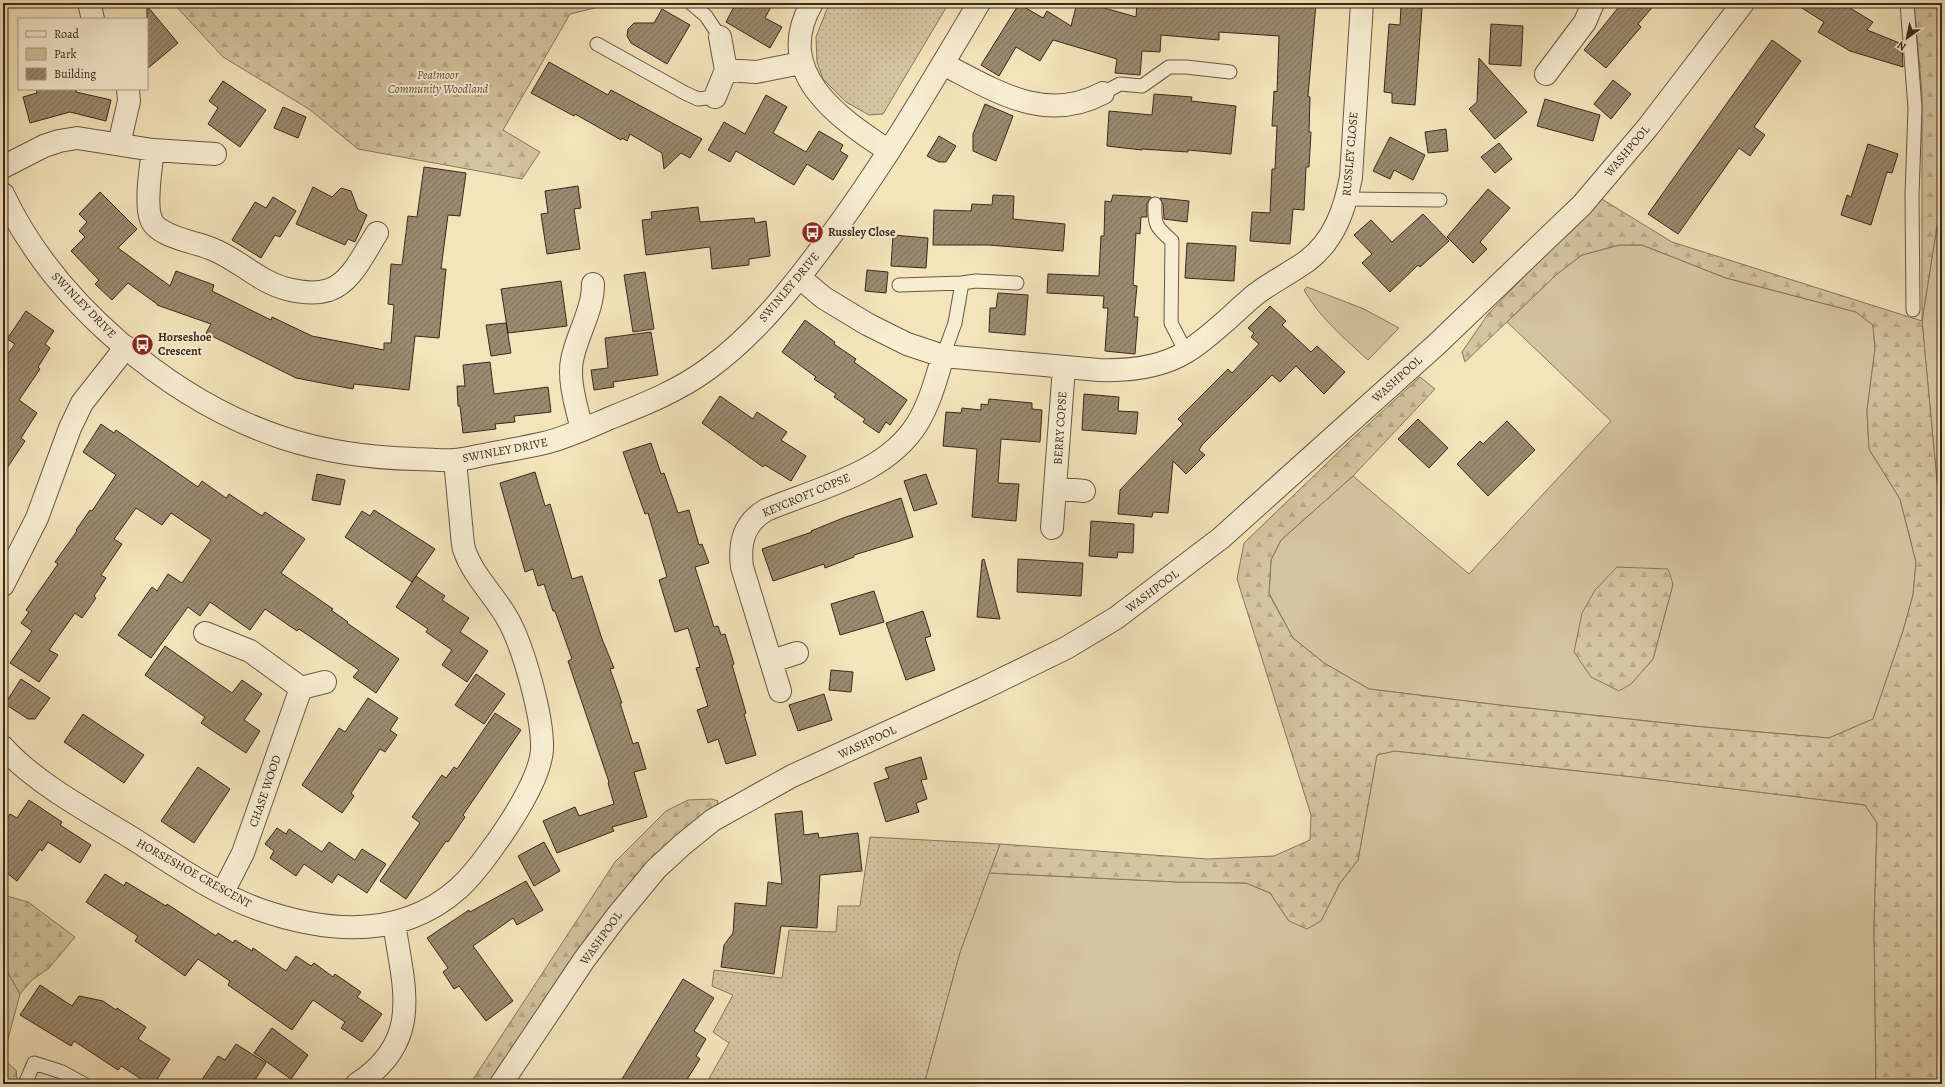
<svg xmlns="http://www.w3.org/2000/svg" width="1945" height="1087" font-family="Alegreya,serif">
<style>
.green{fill:#d4c49f;stroke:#87765e;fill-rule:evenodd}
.forest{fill:url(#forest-firs);stroke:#87765e}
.garden{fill:url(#garden-dots);stroke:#87765e}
.building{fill:url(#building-hatch);stroke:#3a281d}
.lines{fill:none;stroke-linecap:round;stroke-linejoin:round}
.service-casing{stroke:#685744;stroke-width:15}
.minor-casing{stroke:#685744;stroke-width:24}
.tertiary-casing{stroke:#685744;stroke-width:24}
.service{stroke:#f7edd2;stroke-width:13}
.minor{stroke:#f7edd2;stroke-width:22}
.tertiary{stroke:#f7edd2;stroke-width:22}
.labels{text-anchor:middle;stroke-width:4;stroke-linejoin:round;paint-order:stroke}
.park-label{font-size:12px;font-style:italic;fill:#604f3e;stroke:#f7edd2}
.street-label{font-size:12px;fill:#3a281d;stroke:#f7edd2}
.poi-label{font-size:12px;font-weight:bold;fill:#3a281d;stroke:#f7edd2;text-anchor:start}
</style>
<defs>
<pattern id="forest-firs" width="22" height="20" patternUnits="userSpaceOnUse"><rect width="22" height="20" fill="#d4c49f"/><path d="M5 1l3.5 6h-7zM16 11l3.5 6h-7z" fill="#b7a888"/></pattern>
<pattern id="garden-dots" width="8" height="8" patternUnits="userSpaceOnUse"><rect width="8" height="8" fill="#d4c49f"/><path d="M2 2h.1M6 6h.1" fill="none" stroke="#b7a888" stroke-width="1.8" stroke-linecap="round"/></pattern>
<pattern id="building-hatch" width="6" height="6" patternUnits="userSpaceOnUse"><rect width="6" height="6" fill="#9a8a6f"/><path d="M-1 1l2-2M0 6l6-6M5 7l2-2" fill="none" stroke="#7f715b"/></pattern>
</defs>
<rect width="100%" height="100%" fill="#f3e4ba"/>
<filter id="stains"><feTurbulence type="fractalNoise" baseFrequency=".005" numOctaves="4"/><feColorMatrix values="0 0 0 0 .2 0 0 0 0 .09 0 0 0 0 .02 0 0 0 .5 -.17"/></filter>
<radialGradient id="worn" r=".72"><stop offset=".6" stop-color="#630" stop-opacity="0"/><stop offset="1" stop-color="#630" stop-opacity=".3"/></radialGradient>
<path class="green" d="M1942,194v341l-20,-214z
M1619,245h23l84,33 130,34 17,13 2,24 -8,61 2,39 31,50 16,63 -3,33 -10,36 -30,88 -44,19 -126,-11 -204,-22 -130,-16 -45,-26 -31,-25 -24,-45 2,-33 10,-20 72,-64 116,98 142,-153 -104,-99 50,-48 25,-19zM1617,567l23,2 33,15 -20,75 -22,25z
M1307,287l57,22 35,19 -31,32c-23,-21 -49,-43 -64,-70z
M1395,751l248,27 222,27 12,18 -3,104 2,157h-952l36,-132 29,-79 189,9 68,1 24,10 19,28h32l19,-38 18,-23 19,-106z
M3,964l17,30 -17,64z"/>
<path class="forest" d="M173,3h443l-46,11 -67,116 37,22 -18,27 -164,-30 -49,-40 -86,-52z
M1914,3h28v191l-20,127 20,214v549h-66l-2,-157 3,-104 -12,-18 -222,-27 -248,-27 -18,4 -19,105 -18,23 -19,38 -14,8 -18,-8 -19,-28 -24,-10 -68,-1 -189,-9 11,-29 208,15 66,-3 36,-16 1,-25 -74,-236 7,-36 105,-101 71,-65 15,12 -82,87 -72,64 -10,20 -2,34 24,44 31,25 45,26 130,16 204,22 126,11 44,-19 30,-88 10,-36 3,-33 -16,-63 -31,-50 -2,-39 8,-61 -2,-24 -17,-13 -130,-34 -84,-33h-23l-37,10 -25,19 -92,88 -3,-10 26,-38 112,-116 72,44 250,79v-228z
M1617,567l51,2 5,15 -20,75 -22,25 -12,7 -28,-14 -17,-25 8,-39 13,-23z
M712,799l6,2 -2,7 -187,222 -39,54h-20l145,-222 51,-51 22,-11z
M3,895l25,7 47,35 -26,31 -17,12 -12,14 -17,-30z
M3,1059l13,11 1,8 -4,6h-10z"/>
<path class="garden" d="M831,3h115l1,3 -64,108 -14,1 -23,-13 -23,-23 -6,-17 -1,-25 11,-28z
M870,837l130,7 -40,108 -36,132h-218l23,-41 -16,-11 20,-37 -21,-9 2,-16 68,8 7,-48 47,2 2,-26h22z"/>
<path class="building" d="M736,3h37l-8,15 17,9 -12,21 -44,-26z
M1077,3h10l49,14 1,-14h179l-8,93 2,1 -1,35h2l-2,35h-3l-2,43 -11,-1 -3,35 -40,-3 2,-29 18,1 2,-44h3l2,-43h-5l2,-35 3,1 2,-56 -60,-4v8l-58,-5 -1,17 -18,-1 -2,24 -25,-2 2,-14 -64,-19 -13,21 -24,-14 -17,29 -18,-11 38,-61 24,14 4,-7 24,15z
M1622,3h34l-18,21 3,3 -35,41 -22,-18z
M1794,3h48l31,19 -6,8 35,14 1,23 -53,-16 -32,-19 6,-10z
M147,6l31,37 -31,26z
M1401,6l21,2 -7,97 -23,-2v-10l-8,-1 5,-68 11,1z
M662,9l28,16 -23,39 -36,-21 -4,-7 1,-7 6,-6h20z
M1491,24l32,2 -2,40 -32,-2z
M1772,40l29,21 -47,66 11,8 -15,21 -11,-8 -61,86 -30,-20z
M1479,58l48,54 -32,27 -26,-30 8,-7z
M549,62l59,33 3,-5 91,49 -12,19 -9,-5 -17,16 -2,-16 -32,-19 -3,7 -5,-3 -1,2 -46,-26 -1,2 -43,-23z
M1613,80l18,14 -20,25 -17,-15z
M223,81l43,29 -26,37 -32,-23 10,-16 -9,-7z
M36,89h40v3l35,8 -5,21 -36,-9 -40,11 -7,-26 14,-4z
M1154,94l38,3 -1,4 45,5 -5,48 -43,-4v2l-46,-3v1l-35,-4 2,-35 43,4z
M766,95l21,12 -14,26 33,19 13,-21 24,14 -3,6 8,5 -15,24 -26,-16 -13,21 -58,-34 -6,11 -22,-12 16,-28 21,12z
M1545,99l55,16 -7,26 -56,-15z
M985,104l28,12 -17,45 -23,-10v-17z
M283,107l23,10 -8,21 -24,-10z
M1446,129l2,22 -20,2 -3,-21z
M939,136l17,10 -10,16h-7l-12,-6z
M1390,137l35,18 -12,25 -19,-10 -4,9 -17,-8z
M1499,143l13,16 -17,14 -14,-16z
M1868,144l30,10 -6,19 -5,-1 -16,53 -30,-10 6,-20 4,2z
M424,167l42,6 -6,43 -12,-1 -7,54h5l-7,69 -24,-2 -6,54 -55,-6 -1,5 -57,-11 -90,-45 5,-9 -54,-19v-1l-29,-21 -16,17 -17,-16 4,-4 -28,-29 14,-14 -6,-6 8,-9 -8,-8 21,-22 37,37 -19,19 52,38 6,-15 38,14 -2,6 59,29 1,-3 40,19 72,14v-7h7l3,-38 -6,-1 3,-40 11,1 6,-49 9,1z
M578,186l3,22 -7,1 6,40 -33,5 -6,-40 7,-1 -3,-22z
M313,187l19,10 9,-9 10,3 7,19 9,5 -12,27 -7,-3 -3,6 -49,-21z
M1488,189l22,19 -30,34 7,7 -14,14 -26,-26z
M993,195l21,1 -1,23 52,5 -2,27 -74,-6h-56l1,-35 37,1 1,-7 20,1z
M1113,195l38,2 -4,6v14h-6l-1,17 -4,-1 -3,52 4,1 -3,31h4l-3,37 -30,-3 3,-43h-5l1,-12 -57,-3 1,-19 51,2 2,-40h3l1,-35 6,1z
M273,197l23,14 -16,26 -5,-2 -14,23 -29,-18 23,-38 11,6z
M1160,198l29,3 -2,21 -23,-3 -1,-15z
M698,207l2,15 54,-4 1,5 11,-2 4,35 -21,3v6l-37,4 -2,-22 -64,8 -4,-35 10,-1 -1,-7z
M1423,214l26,27 -29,26 -2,-2 -28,27 -28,-29 10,-9 -18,-19 17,-15 21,22z
M893,235l35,3 -2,30 -35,-2z
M1187,243l49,3 -2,35 -49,-3z
M867,270l21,2 -2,21 -21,-2z
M645,272l9,57 -21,3 -9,-57z
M561,281l6,45 -59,7 -7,-44z
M998,293l30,2 -3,40 -36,-3 1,-24h6z
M1270,306l16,15 -4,4 29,27 6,-6 28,26 -21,22 -28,-28 -16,16 -8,-7 -70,70 -3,5 6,5 -19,19 -13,-13 -5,52 -15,-1 -1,5 -34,-3 2,-24 63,-66 -5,-5 50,-50 4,4 27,-29 -8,-7 3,-4 -6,-5z
M26,311l28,20 -9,13 5,4 -12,19 2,2 -21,31 18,13 -16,25 4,3 -22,33v-113l12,-17 -8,-5z
M805,320l30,22 -1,2 22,15 -2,3 53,38 -17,25 -4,-3 -7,11 -16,-11 2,-3 -31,-22 2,-3 -22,-15 2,-2 -34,-25z
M506,323l5,30 -20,3 -5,-31z
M651,332l7,43 -45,7 1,5 -20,3 -3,-20 17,-2 -3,-30z
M490,362l4,32 54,-7 3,25 -37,4 1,6 -20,2 1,5 -33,4 -3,-27h-2l-1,-20h8l-2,-21z
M1084,394l35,3 -1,14 20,1 -2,22 -54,-4z
M720,396l33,23 4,-7 30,20 -6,8 25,16 -15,25 -26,-16 -2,2 -61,-44z
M989,399l43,4v6l10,1 -2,32 -39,-3 -3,44 21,1 -3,37 -44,-4 5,-68 -34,-3 3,-34 15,1 1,-5 19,2v-6l7,1z
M1418,419l30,29 -19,20 -31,-29z
M1507,421l28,29 -47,46 -31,-32 23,-23 3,3z
M101,424l13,9 2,-3 82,57 4,-6 24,17 3,-4 33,22 3,-4 40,27 -24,34 52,36 -2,1 17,12 -1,1 52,36 -23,34 -23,-16 6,-7 -60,-41 -2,2 -32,-22 -15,21 -40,-28 -10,14 -12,-9 -37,51 -33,-23 34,-48 5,4 11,-17 14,9 29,-43 -40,-27 -9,12 -26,-17 -22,31 8,5 -21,31 5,3 -12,18 2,2 -14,20 -7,-5 -26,37 9,5 -19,27 -29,-19 22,-32 -11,-8 8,-11 -3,-2 32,-46 -3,-2 22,-31 -1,-1 14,-20 2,1 24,-36 -33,-23z
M651,443l10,31 3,-1 14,40 11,-3 10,35 3,-1 7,19 -14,4 19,60 4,-1 3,9 4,-1 9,30 -2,1 14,48 -2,1 12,41 -30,9 -8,-25 -10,4 -5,-16 -6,-17 11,-4 -12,-38 4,-1 -12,-39 -13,4 -16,-52 8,-3 -19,-64 -3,1 -22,-62z
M535,472l10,34 5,-2 22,75 10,-3 20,63 12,29 -4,1 12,34h-2l13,41 5,-2 8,27 -12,3 13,45 -35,10 2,4 -57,22 -14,-32 32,-14 4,9 35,-12 -6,-21 1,-1 -41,-121 4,-2 -17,-48h-2l-9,-27 -6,2 -5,-17 -8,3 -25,-89z
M317,474l28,6 -5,25 -28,-5z
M926,474l11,30 -23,7 -10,-30z
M901,498l12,39 -59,18v2l-29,11 -1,-4 -51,17 -11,-32 50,-17 -1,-1 32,-13z
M374,510l61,39 -23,33 -67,-45 17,-26 8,5z
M1091,521l43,3 -1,29 -15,-1 -1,6 -28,-2z
M984,559l16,60 -23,-2 5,-57z
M1018,559l65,4 -2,33 -64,-4z
M416,576l29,20 -3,4 27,18 -9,14 28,19 -21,31 -25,-17 10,-15 -26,-18 2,-3 -32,-22z
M874,591l10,31 -44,13 -9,-31z
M923,611l8,25 -6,2 10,32 -29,10 -20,-57z
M165,646l67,47 10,-13 20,14 -18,26 16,11 -14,22 -45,-30 4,-6 -60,-42z
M831,670l22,2 -2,20 -22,-2z
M476,674l29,20 -21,30 -29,-19z
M21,679l29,19 -15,21h-7l-23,-15z
M824,694l8,26 -34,11 -9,-26z
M368,698l30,20 -8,12 7,5 -12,17 -5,-3 -29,44 3,3 -12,17 -40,-28 37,-57 6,4z
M495,713l26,17 -58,85 2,2 -17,25 -2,-1 -40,58 -26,-18 40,-58 -8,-6 30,-42 4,3 8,-11 3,2z
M83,714l61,41 -20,28 -60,-41z
M921,757l6,22 -6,1 6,19 -11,4 3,9 -33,10 -12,-39 15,-5 -4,-10z
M198,767l32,22 -36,54 -33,-22z
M29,800l33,22 -2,3 31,20 -11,18 -32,-21 -6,9 -2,-2 -23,32 -14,-11v-45l7,-11 7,4z
M802,811l2,24 14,-2 1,5 39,-5 4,38 -42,4 -3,53 -36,-2 -7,48 -53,-7 3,-22 9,-12 2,-30 31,3 2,-24 14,2 -7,-70z
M277,828l9,6 3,-5 33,23 7,-10 26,18 7,-11 24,15 -19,29 -29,-19 -6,9 -28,-19 -8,12 -26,-18 4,-7 -9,-7z
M544,842l16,29 -26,15 -16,-30z
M105,874l19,12 2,-4 40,24 1,-2 49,32 2,-3 15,10 2,-3 17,11 1,-3 33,23 10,-15 15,10 3,-3 19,14 2,-3 26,18 -4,5 25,17 -20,28 -21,-14 4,-6 -32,-22 -21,30 -64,-45 2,-4 -32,-22 -13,17 -50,-35 3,-5 -52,-34z
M526,881l17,29 -26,15 -4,-7 -40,28 40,55 -27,20 -27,-35 -5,3 -11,-17 5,-4 -21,-30 42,-28 1,2z
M683,979l31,19 -20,33 12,8 -10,17 4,3 -16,25h-65z
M40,985l32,21 7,-10 24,5 13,9 1,-2 29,19 -8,12 32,20 -16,25h-5l-28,-18 -3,4 -44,-29 -3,5 -51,-31z
M272,1028l36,27 -17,24 -37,-26z
M236,1044l30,19 -14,21h-53l19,-28 7,4z"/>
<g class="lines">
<defs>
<path id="service" d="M691,3l15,13 14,21
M1907,3l8,105 -3,87 1,115
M597,44l88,49 13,6 17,-2
M1103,93l17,-9 22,2 27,-19h17l44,5
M1347,199l93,1
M1155,204c-1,21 1,23 17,37l-1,82 15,29
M899,285l63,-2
M943,356l12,-33 7,-40 14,-2 41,2
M25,1084l9,-21 28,9 22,12"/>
<path id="minor" d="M89,3l4,16
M812,3c-40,69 26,115 77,148
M720,37l6,33
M943,64c53,27 102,60 160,29
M1546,74l39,-52 8,-19
M715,97l11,-27 30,2 45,-9
M119,144l10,-43 -1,-12
M153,150c-2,15 -8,55 -2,69 6,18 45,23 61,30 26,10 47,33 75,40 12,3 29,5 42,1 23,-8 35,-37 48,-57
M3,167l41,-21 15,-5 18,-3 76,12 62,4
M800,278l24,20 43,26 40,20 36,12 156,14c30,1 61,-2 87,-18 26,-16 47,-39 70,-58 16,-12 34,-21 51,-33 27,-20 38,-52 44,-84l11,-174
M582,430c-5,-22 -14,-48 -10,-70 5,-26 21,-49 21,-76
M1055,488l29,3
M1052,528l12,-161
M3,585l34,-67 33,-90 12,-25 44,-56
M205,633l45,18 51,37 -58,165 -20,39
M772,661l25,-8
M301,688l24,-6
M780,691l-38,-124c-3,-25 2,-44 24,-57 52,-22 120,-36 151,-86 13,-21 19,-45 26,-68
M3,747c32,36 88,66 129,91 39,25 82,55 126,71 68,24 143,31 201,-21 12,-11 22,-24 32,-38 17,-23 50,-72 51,-101 1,-32 -19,-105 -36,-133 -13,-22 -34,-42 -42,-67 -2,-8 -2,-17 -3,-25 -2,-21 -4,-43 -6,-64
M357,1084c66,-43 47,-95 37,-161"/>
<path id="tertiary" d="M3,194c51,108 166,206 280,244 43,14 88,20 133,21 13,0 26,2 39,1 13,-1 26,-5 38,-7 17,-3 34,-6 51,-10 22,-5 45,-16 66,-25 35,-14 68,-27 98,-49 47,-34 84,-81 118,-127 57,-76 105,-158 153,-239
M501,1084l83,-124 33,-44 39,-47 26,-24 31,-25 79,-44 190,-87 84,-41 50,-30 105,-80 216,-194 145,-139 66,-78 95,-124"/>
</defs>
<use href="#service" class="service-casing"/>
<use href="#minor" class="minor-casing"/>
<use href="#tertiary" class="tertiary-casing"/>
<use href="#service" class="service"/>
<use href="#minor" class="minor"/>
<use href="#tertiary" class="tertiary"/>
</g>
<defs>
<symbol id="bus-disc" viewBox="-11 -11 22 22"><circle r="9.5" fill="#8f2418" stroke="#f7edd2"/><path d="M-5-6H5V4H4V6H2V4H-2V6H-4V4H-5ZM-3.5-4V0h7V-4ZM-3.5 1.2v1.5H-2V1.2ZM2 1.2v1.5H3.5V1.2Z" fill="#fff"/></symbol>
</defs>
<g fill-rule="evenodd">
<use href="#bus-disc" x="800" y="220" width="25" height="25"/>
<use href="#bus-disc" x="130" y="332" width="25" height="25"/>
</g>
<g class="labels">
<g class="park-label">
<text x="438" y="79">Peatmoor<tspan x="438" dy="14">Community Woodland</tspan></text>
</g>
<g class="street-label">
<text transform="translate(1627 151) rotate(-50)" y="4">WASHPOOL</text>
<text transform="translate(1350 154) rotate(-85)" y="4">RUSSLEY CLOSE</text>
<text transform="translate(789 287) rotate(-50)" y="4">SWINLEY DRIVE</text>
<text transform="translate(84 305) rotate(46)" y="4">SWINLEY DRIVE</text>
<text transform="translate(1397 379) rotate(-42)" y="4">WASHPOOL</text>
<text transform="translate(1060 428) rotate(-86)" y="4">BERRY COPSE</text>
<text transform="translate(505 450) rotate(-11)" y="4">SWINLEY DRIVE</text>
<text transform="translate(806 495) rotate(-23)" y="4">KEYCROFT COPSE</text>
<text transform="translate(1152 591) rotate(-37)" y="4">WASHPOOL</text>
<text transform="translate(867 742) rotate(-25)" y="4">WASHPOOL</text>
<text transform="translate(265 791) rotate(-71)" y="4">CHASE WOOD</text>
<text transform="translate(194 873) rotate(29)" y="4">HORSESHOE CRESCENT</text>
<text transform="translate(601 938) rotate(-54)" y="4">WASHPOOL</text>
</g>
<g class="poi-label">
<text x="828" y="236">Russley Close</text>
<text x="158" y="341">Horseshoe<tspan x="158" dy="14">Crescent</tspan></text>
</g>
</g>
<rect width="1945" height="1087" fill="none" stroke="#f3e4ba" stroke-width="16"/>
<rect x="4" y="4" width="1937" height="1079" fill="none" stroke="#3a281d" stroke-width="2"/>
<rect x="8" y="8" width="1929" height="1071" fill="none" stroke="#3a281d"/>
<rect x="18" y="18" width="130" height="72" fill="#f7edd2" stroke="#ab9e8a"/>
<rect x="26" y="31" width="20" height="6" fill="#f7edd2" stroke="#ab9e8a"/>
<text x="54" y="38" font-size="12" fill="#3a281d">Road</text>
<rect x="26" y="48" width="20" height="12" fill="#d4c49f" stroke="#ab9e8a"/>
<text x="54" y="58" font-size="12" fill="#3a281d">Park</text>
<rect x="26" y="68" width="20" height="12" fill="url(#building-hatch)" stroke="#ab9e8a"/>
<text x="54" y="78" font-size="12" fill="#3a281d">Building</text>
<g transform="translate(1907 38) rotate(213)" stroke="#f7edd2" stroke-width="3" paint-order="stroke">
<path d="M0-3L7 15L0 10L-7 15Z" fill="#3a281d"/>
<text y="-6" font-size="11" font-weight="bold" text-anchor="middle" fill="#3a281d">N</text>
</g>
<rect width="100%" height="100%" filter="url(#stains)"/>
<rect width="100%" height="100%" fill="url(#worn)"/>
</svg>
